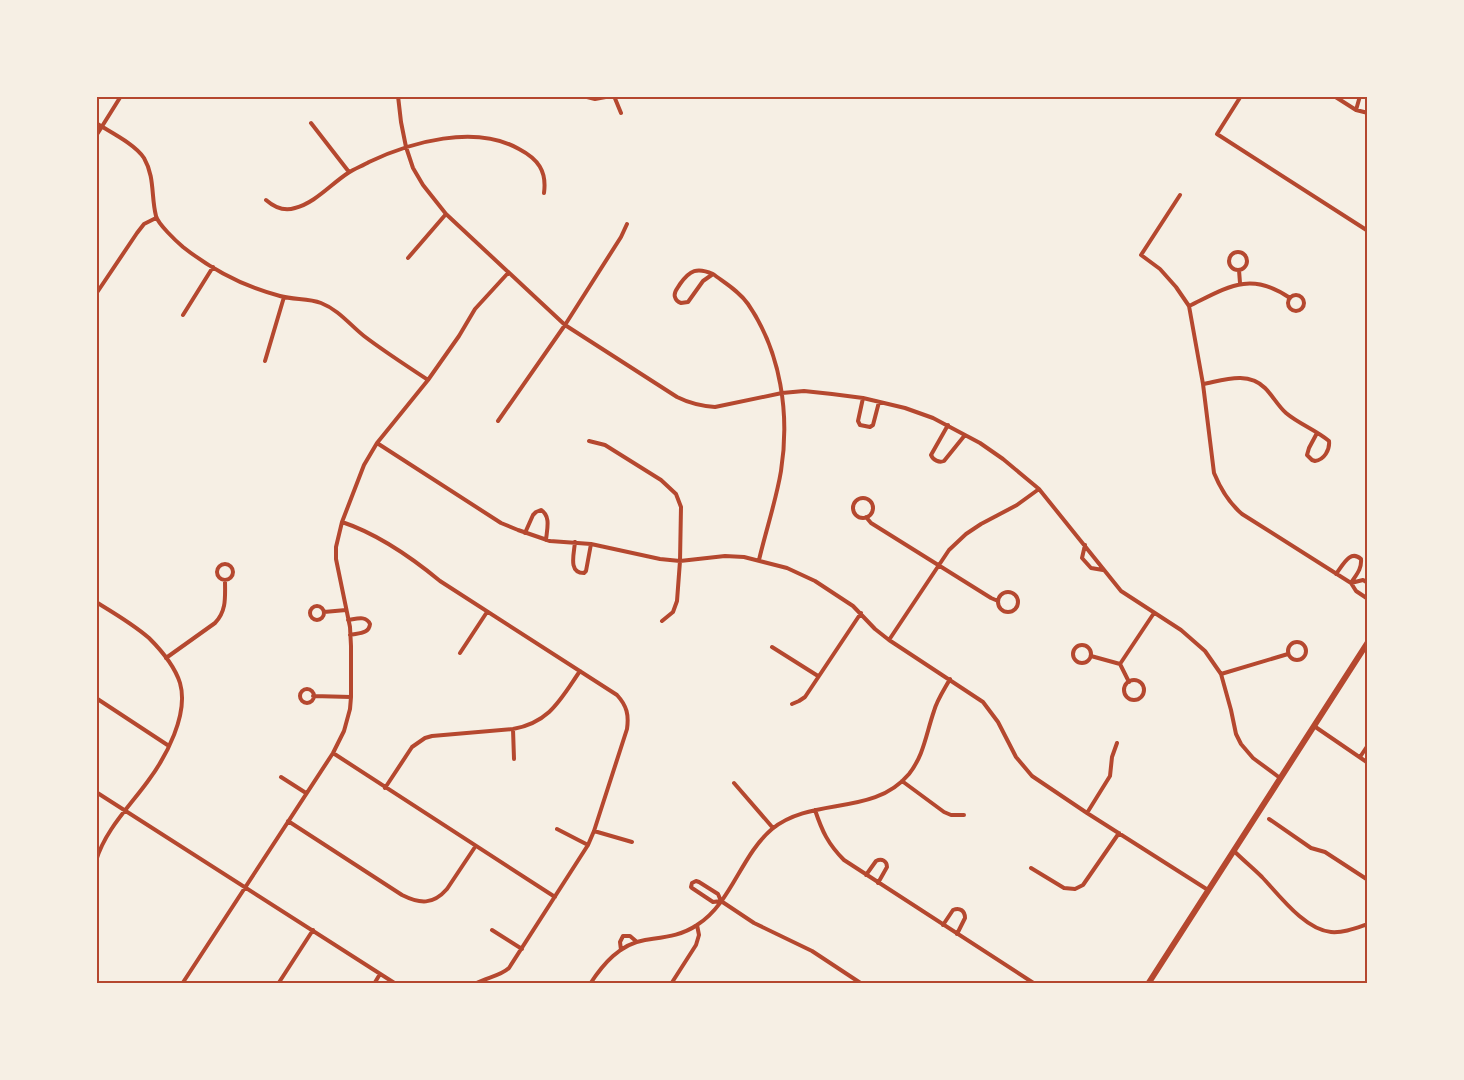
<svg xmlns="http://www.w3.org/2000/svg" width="1464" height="1080" font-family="'Fira Sans Condensed',sans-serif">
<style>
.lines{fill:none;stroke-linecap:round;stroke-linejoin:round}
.minor{stroke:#b5482f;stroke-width:4}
.secondary{stroke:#b5482f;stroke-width:6}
.neatline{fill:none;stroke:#b5482f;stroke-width:2}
</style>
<rect width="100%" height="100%" fill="#f6efe4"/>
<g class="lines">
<path class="minor" d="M398,96l3,26 5,25 7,21 10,17 23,29 119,111 112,72c12,6 24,9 38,10l67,-14 22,-2 28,3 31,4 42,10 28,10 47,25 23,16 36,30 82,102 60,39 24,21 16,23 10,36 5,24 5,10 12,14 27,20
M583,96l12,3 16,-3
M614,96l7,17
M1241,96l-24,38 151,97
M1334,96l22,14 12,3
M220,97l1,-1
M1356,110l4,-14
M96,123c14,9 39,21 48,35 11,19 7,39 12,58 2,8 20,25 27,31 28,22 62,40 97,49 14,4 28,2 41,7 18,7 29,22 43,33 21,16 43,30 64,44
M311,123l38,49
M96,136l25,-40
M1180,195l-39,60 19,14 16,18 13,19 14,78 11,89c7,17 15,30 28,41l109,69c5,-8 11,-14 10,-24 -11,-10 -18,6 -25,15
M266,200c8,7 17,12 29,8 20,-5 36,-24 53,-35 6,-4 14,-7 21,-11 42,-20 106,-38 150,-13 19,10 28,22 25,44
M1229 261a9 9 0 1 1 18 0a9 9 0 1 1-18 0Z
M408,258l38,-44
M1239,270l1,13
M713,274c-16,-7 -23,-4 -33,10 -2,4 -7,8 -5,13 1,4 3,5 6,6l7,-1 15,-21 10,-7c12,9 26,17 35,30 33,48 42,110 33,167 -5,30 -15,59 -22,89
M96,294l41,-61 7,-9 12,-6
M1288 303a8 8 0 1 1 16 0a8 8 0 1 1-16 0Z
M1189,306c37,-18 61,-36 101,-8
M183,315l30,-48
M265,361l19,-64
M1203,384c21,-4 45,-13 62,4 8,8 13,18 21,25 13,11 30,17 43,28 1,9 -5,19 -14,20l-3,-1 -5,-5 2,-7 8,-15
M863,398l-5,23 2,4 10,2 3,-2 6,-23
M498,421l67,-96 56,-88 6,-13
M948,425l-17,30c2,5 8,8 13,6l21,-26
M589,441l16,4 56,35 15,14 5,13 -1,54 -3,40 -4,11 -11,9
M377,443l124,80 17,7 32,11 41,3 69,15 20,2 45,-5 19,1 43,11 28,13 38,25 22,23 14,11 94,62 15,20 18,35 16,19 55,37 121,77
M853 508a10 10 0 1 1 20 0a10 10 0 1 1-20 0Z
M866,517l5,6 120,75 7,3
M342,522c36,12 69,35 98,59l177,114c10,11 12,20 10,34l-33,102 -6,14 -79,123c-10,9 -23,9 -34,16
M525,533l8,-18 3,-3 5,-2c10,6 6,19 5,30
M575,542c-1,12 -7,31 9,31l2,-2 5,-27
M1085,545l-3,13 9,10 12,2
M217 572a8 8 0 1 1 16 0a8 8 0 1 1-16 0Z
M1368,583l-5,-3 -12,3 5,8 12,8
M998 602a10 10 0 1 1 20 0a10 10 0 1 1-20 0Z
M96,602c18,11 37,22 53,36 12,12 26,29 31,45 9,31 -14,74 -32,98 -18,25 -43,49 -52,80
M310 613a7 7 0 1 1 14 0a7 7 0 1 1-14 0Z
M324,612l22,-2
M348,620c8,-1 18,-5 22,4 -1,10 -11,9 -20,11
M889,640l60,-90 17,-16 15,-10 36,-19 22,-16
M1288 651a9 9 0 1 1 18 0a9 9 0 1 1-18 0Z
M1073 654a9 9 0 1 1 18 0a9 9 0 1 1-18 0Z
M772,647l46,29
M460,653l27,-41
M1091,656l29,8 9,18
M166,658l49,-35c12,-12 10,-27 10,-43
M1120,664l34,-51
M1221,674l67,-20
M1124 690a10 10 0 1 1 20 0a10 10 0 1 1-20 0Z
M300 696a7 7 0 1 1 14 0a7 7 0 1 1-14 0Z
M313,696l38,1
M96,698l73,48
M792,704l7,-3 6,-4 56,-84
M1314,726l54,37
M513,729l1,30
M333,753l222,144
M1360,757l8,-12
M281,777l25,16
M902,781l42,31 7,3h13
M734,783l39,45
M385,788l27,-41 13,-9 7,-2 81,-7c37,-7 47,-29 67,-58
M96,792l300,192
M815,810c7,21 13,34 29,50l191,124
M1087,813l23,-37 2,-19 5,-14
M1269,819l42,29 14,4 43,28
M288,821l114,74c18,9 31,10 45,-6l28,-42
M557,829l31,16
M594,831l38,11
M1234,851c9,9 19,17 28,26 17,18 43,53 69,55 13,1 25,-4 37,-8
M1031,868l33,20 11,1 8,-4 36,-52
M866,875l10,-14c6,-3 11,0 11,6l-9,16
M721,901l-8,1 -21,-14 -1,-1 1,-4 4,-2 3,1 19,12 3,7 33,22 58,28 50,33
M943,925l10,-15c7,-3 12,1 12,8l-8,16
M492,930l30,19
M621,950l-1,-8 3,-6h7l7,6
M182,984l151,-231 11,-22 6,-22 1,-12v-51l-1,-19 -14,-68v-12l6,-25 22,-57 13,-22 51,-63 31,-44 16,-27 33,-36
M278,984l35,-54
M374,984l6,-10
M590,984c13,-20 30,-40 55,-44 19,-3 36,-4 52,-15 34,-21 44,-70 75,-96 41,-33 101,-12 137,-55 15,-19 17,-40 25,-63 3,-11 10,-21 16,-32
M671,984l25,-39 3,-10 -2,-10"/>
<path class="secondary" d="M1148,984l220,-342"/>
</g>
<rect width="1464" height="1080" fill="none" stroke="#f6efe4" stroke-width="195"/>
<rect x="98" y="98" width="1268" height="884" class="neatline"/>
</svg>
